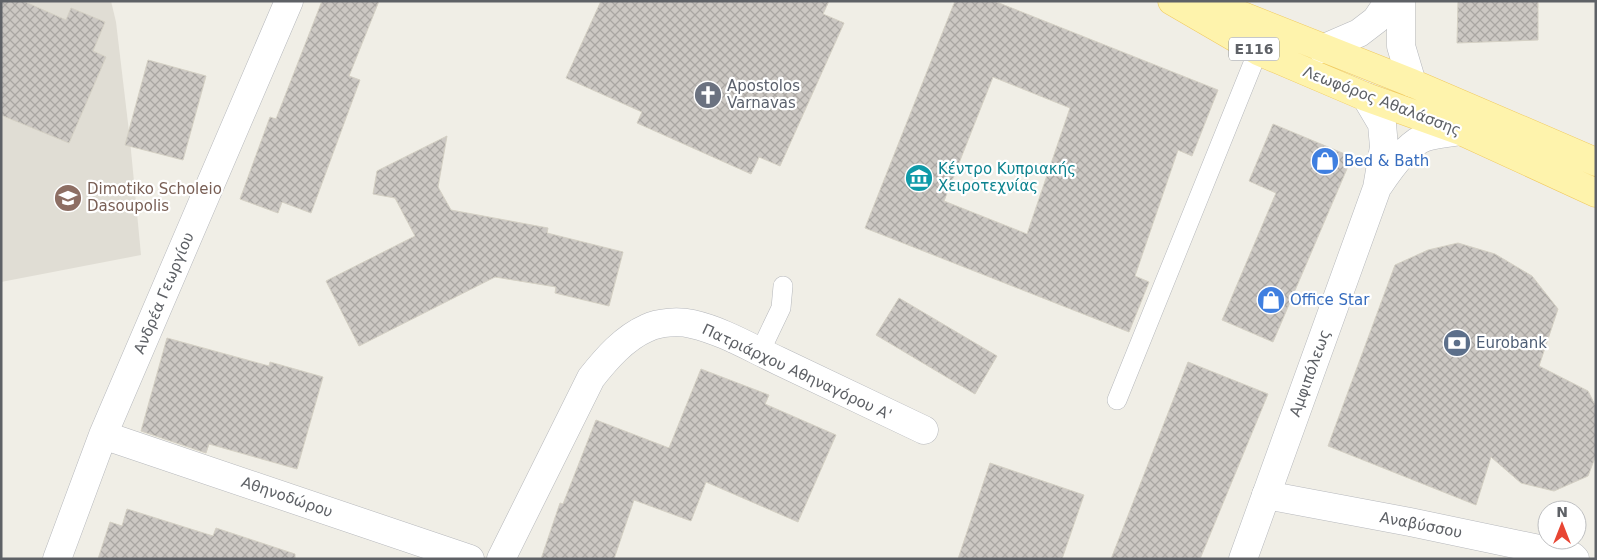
<svg xmlns="http://www.w3.org/2000/svg" width="1597" height="560" font-family="'DejaVu Sans',sans-serif">
<style>
.education{fill:#e0ddd4}
.building{fill:url(#building-cross-hatch);stroke:#d4d0c4;fill-rule:evenodd}
.lines{fill:none;stroke-linecap:round;stroke-linejoin:round}
.service-casing{stroke:#b6b8bc;stroke-width:20}
.minor-casing{stroke:#b6b8bc;stroke-width:29}
.tertiary-casing{stroke:#b6b8bc;stroke-width:29}
.primary-casing{stroke:#f1ca5e;stroke-width:29}
.service{stroke:#fff;stroke-width:19}
.minor{stroke:#fff;stroke-width:28}
.tertiary{stroke:#fff;stroke-width:28}
.primary{stroke:#fef3ac;stroke-width:28}
.labels{text-anchor:middle;stroke-width:4.5;stroke-linejoin:round;paint-order:stroke}
.shield{fill:#fff;stroke:#8e9094;stroke-width:1}
.shield-label{font-size:14px;font-weight:bold;fill:#5e6166}
.worship-label{font-size:15px;fill:#5b616d;stroke:#fff;text-anchor:start}
.street-label{font-size:15px;fill:#5e6166;stroke:#fff}
.shop-label{font-size:15px;fill:#366cbe;stroke:#fff;text-anchor:start}
.culture-label{font-size:15px;fill:#0d838f;stroke:#fff;text-anchor:start}
.education-label{font-size:15px;fill:#785e54;stroke:#fff;text-anchor:start}
.service-label{font-size:15px;fill:#4e5e75;stroke:#fff;text-anchor:start}
</style>
<defs>
<pattern id="building-cross-hatch" width="8" height="8" patternUnits="userSpaceOnUse" patternTransform="scale(1.25)"><rect width="8" height="8" fill="#ccc8c3"/><path d="M0 0l8 8M0 8l8-8" fill="none" stroke="#a9a6a2"/></pattern>
</defs>
<rect width="100%" height="100%" fill="#f0eee6"/>
<path class="education" d="M1,1h110l5,21 14,118 11,115 -140,27z"/>
<path class="building" d="M1,1h22l43,19 5,-12 34,14 -12,29 13,6 -37,86 -68,-28z
M322,1h57l-30,75 11,4 -49,133 -29,-11 -4,11 -38,-14 30,-82 6,2z
M601,1h228l-6,13 21,9 -64,143 -21,-9 -8,17 -114,-51 5,-11 -76,-34z
M955,1h39l224,89 -26,66 -14,-6 -43,126 14,6 -20,50 -264,-104zM993,77l77,31 -43,126 -83,-33z
M1458,1h80v39l-81,3z
M148,60l58,16 -23,84 -58,-15z
M1273,124l79,33 -79,185 -51,-22 54,-127 -27,-12z
M447,136l-9,51 13,23 97,18 -1,5 76,19 -14,54 -54,-13 1,-6 -61,-10 -136,69 -33,-65 89,-45 -20,-38 -22,-4 4,-23z
M1458,243l37,11 37,22 26,33 -19,57 49,25 8,16v48l-8,21 -34,15 -33,-8 -30,-26 -15,48 -148,-59 67,-181 33,-15z
M899,298l98,58 -22,38 -99,-59z
M167,338l102,28 1,-4 53,15 -26,92 -88,-25 -3,9 -65,-22z
M1188,362l80,32 -68,165h-89z
M701,369l68,26 -4,9 71,31 -38,87 -92,-40 -15,39 -57,-21 -20,59h-73l19,-56 3,1 33,-84 73,28z
M990,463l94,32 -22,64h-104z
M127,509l86,27 3,-8 79,26v5h-197l12,-37 12,4z"/>
<g class="lines">
<defs>
<path id="service" d="M760,352l21,-44 2,-22
M1117,400l141,-349"/>
<path id="minor" d="M1401,1v45l11,37
M1322,49l37,-16 17,-13 13,-19
M103,435l367,124
M1266,495l144,27 162,34 3,3
M57,559l46,-124 186,-434
M501,559l90,-181c15,-19 33,-40 56,-50 12,-6 32,-7 45,-4 31,7 59,24 87,37 49,23 97,46 145,69"/>
<path id="tertiary" d="M1379,185c10,-15 29,-42 47,-48 11,-3 23,-4 35,-6
M1243,559l134,-371 7,-41 -2,-23 -16,-27"/>
<path id="primary" d="M1172,1l86,50 108,46 95,34 135,62
M1205,1l207,82 184,79"/>
</defs>
<use href="#service" class="service-casing"/>
<use href="#minor" class="minor-casing"/>
<use href="#tertiary" class="tertiary-casing"/>
<use href="#primary" class="primary-casing"/>
<use href="#service" class="service"/>
<use href="#minor" class="minor"/>
<use href="#tertiary" class="tertiary"/>
<use href="#primary" class="primary"/>
</g>
<defs>
<symbol id="church-disc" viewBox="-11 -11 22 22"><circle r="9.5" fill="#6b7280" stroke="#fff"/><path d="M-1.2-6h2.4v3.5h3.3v2.4h-3.3V6h-2.4V-.1h-3.3v-2.4h3.3Z" fill="#fff"/></symbol>
<symbol id="shop-disc" viewBox="-11 -11 22 22"><circle r="9.5" fill="#3f7fe0" stroke="#fff"/><path d="M-5-2.5h2.3a2.7 3.5 0 0 1 5.4 0H5L5.5 6h-11ZM-1.5-2.5h3a1.5 2.3 0 0 0-3 0Z" fill="#fff"/></symbol>
<symbol id="museum-disc" viewBox="-11 -11 22 22"><circle r="9.5" fill="#0f9aa8" stroke="#fff"/><path d="M0-6L6-3V-2H-6V-3ZM-5-1h2V3h-2ZM-1-1h2V3h-2ZM3-1h2V3H3ZM-6 4H6V6H-6Z" fill="#fff"/></symbol>
<symbol id="school-disc" viewBox="-11 -11 22 22"><circle r="9.5" fill="#8d6e63" stroke="#fff"/><path d="M0-5L7-2L0 1L-7-2ZM-4 1L0 2.5L4 1V4Q0 6-4 4Z" fill="#fff"/></symbol>
<symbol id="bank-disc" viewBox="-11 -11 22 22"><circle r="9.5" fill="#5c6f8a" stroke="#fff"/><path d="M-6-4H6V4H-6ZM0-2.3a2.3 2.3 0 1 0 0 4.6a2.3 2.3 0 1 0 0-4.6Z" fill="#fff"/></symbol>
</defs>
<g fill-rule="evenodd">
<use href="#church-disc" x="692" y="79" width="32" height="32"/>
<use href="#shop-disc" x="1309" y="145" width="32" height="32"/>
<use href="#museum-disc" x="903" y="162" width="32" height="32"/>
<use href="#school-disc" x="52" y="182" width="32" height="32"/>
<use href="#shop-disc" x="1255" y="284" width="32" height="32"/>
<use href="#bank-disc" x="1441" y="327" width="32" height="32"/>
</g>
<g class="labels">
<rect class="shield" x="1229" y="37.5" width="50" height="23" rx="4"/>
<g class="shield-label">
<text x="1254" y="54">E116</text>
</g>
<g class="worship-label">
<text x="727" y="91">Apostolos<tspan x="727" dy="17">Varnavas</tspan></text>
</g>
<g class="street-label">
<text transform="translate(1382 101) rotate(21)" y="5">Λεωφόρος Αθαλάσσης</text>
<text transform="translate(164 293) rotate(-67)" y="5">Ανδρέα Γεωργίου</text>
<text transform="translate(797 372) rotate(25)" y="5">Πατριάρχου Αθηναγόρου Α'</text>
<text transform="translate(1310 373) rotate(-70)" y="5">Αμφιπόλεως</text>
<text transform="translate(287 497) rotate(19)" y="5">Αθηνοδώρου</text>
<text transform="translate(1421 525) rotate(11)" y="5">Αναβύσσου</text>
</g>
<g class="shop-label">
<text x="1344" y="166">Bed &amp; Bath</text>
<text x="1290" y="305">Office Star</text>
</g>
<g class="culture-label">
<text x="938" y="174">Κέντρο Κυπριακής<tspan x="938" dy="17">Χειροτεχνίας</tspan></text>
</g>
<g class="education-label">
<text x="87" y="194">Dimotiko Scholeio<tspan x="87" dy="17">Dasoupolis</tspan></text>
</g>
<g class="service-label">
<text x="1476" y="348">Eurobank</text>
</g>
</g>
<rect width="1597" height="560" fill="none" stroke="#5e6166" stroke-width="5"/>
<g transform="translate(1562 525)"><circle r="24" fill="#ffffff" stroke="#bfc0c2"/>
<path d="M0-4L9 19L0 12L-9 19Z" fill="#e84533"/>
<text y="-8" font-size="14" font-weight="bold" text-anchor="middle" fill="#5e6166">N</text>
</g>
</svg>
